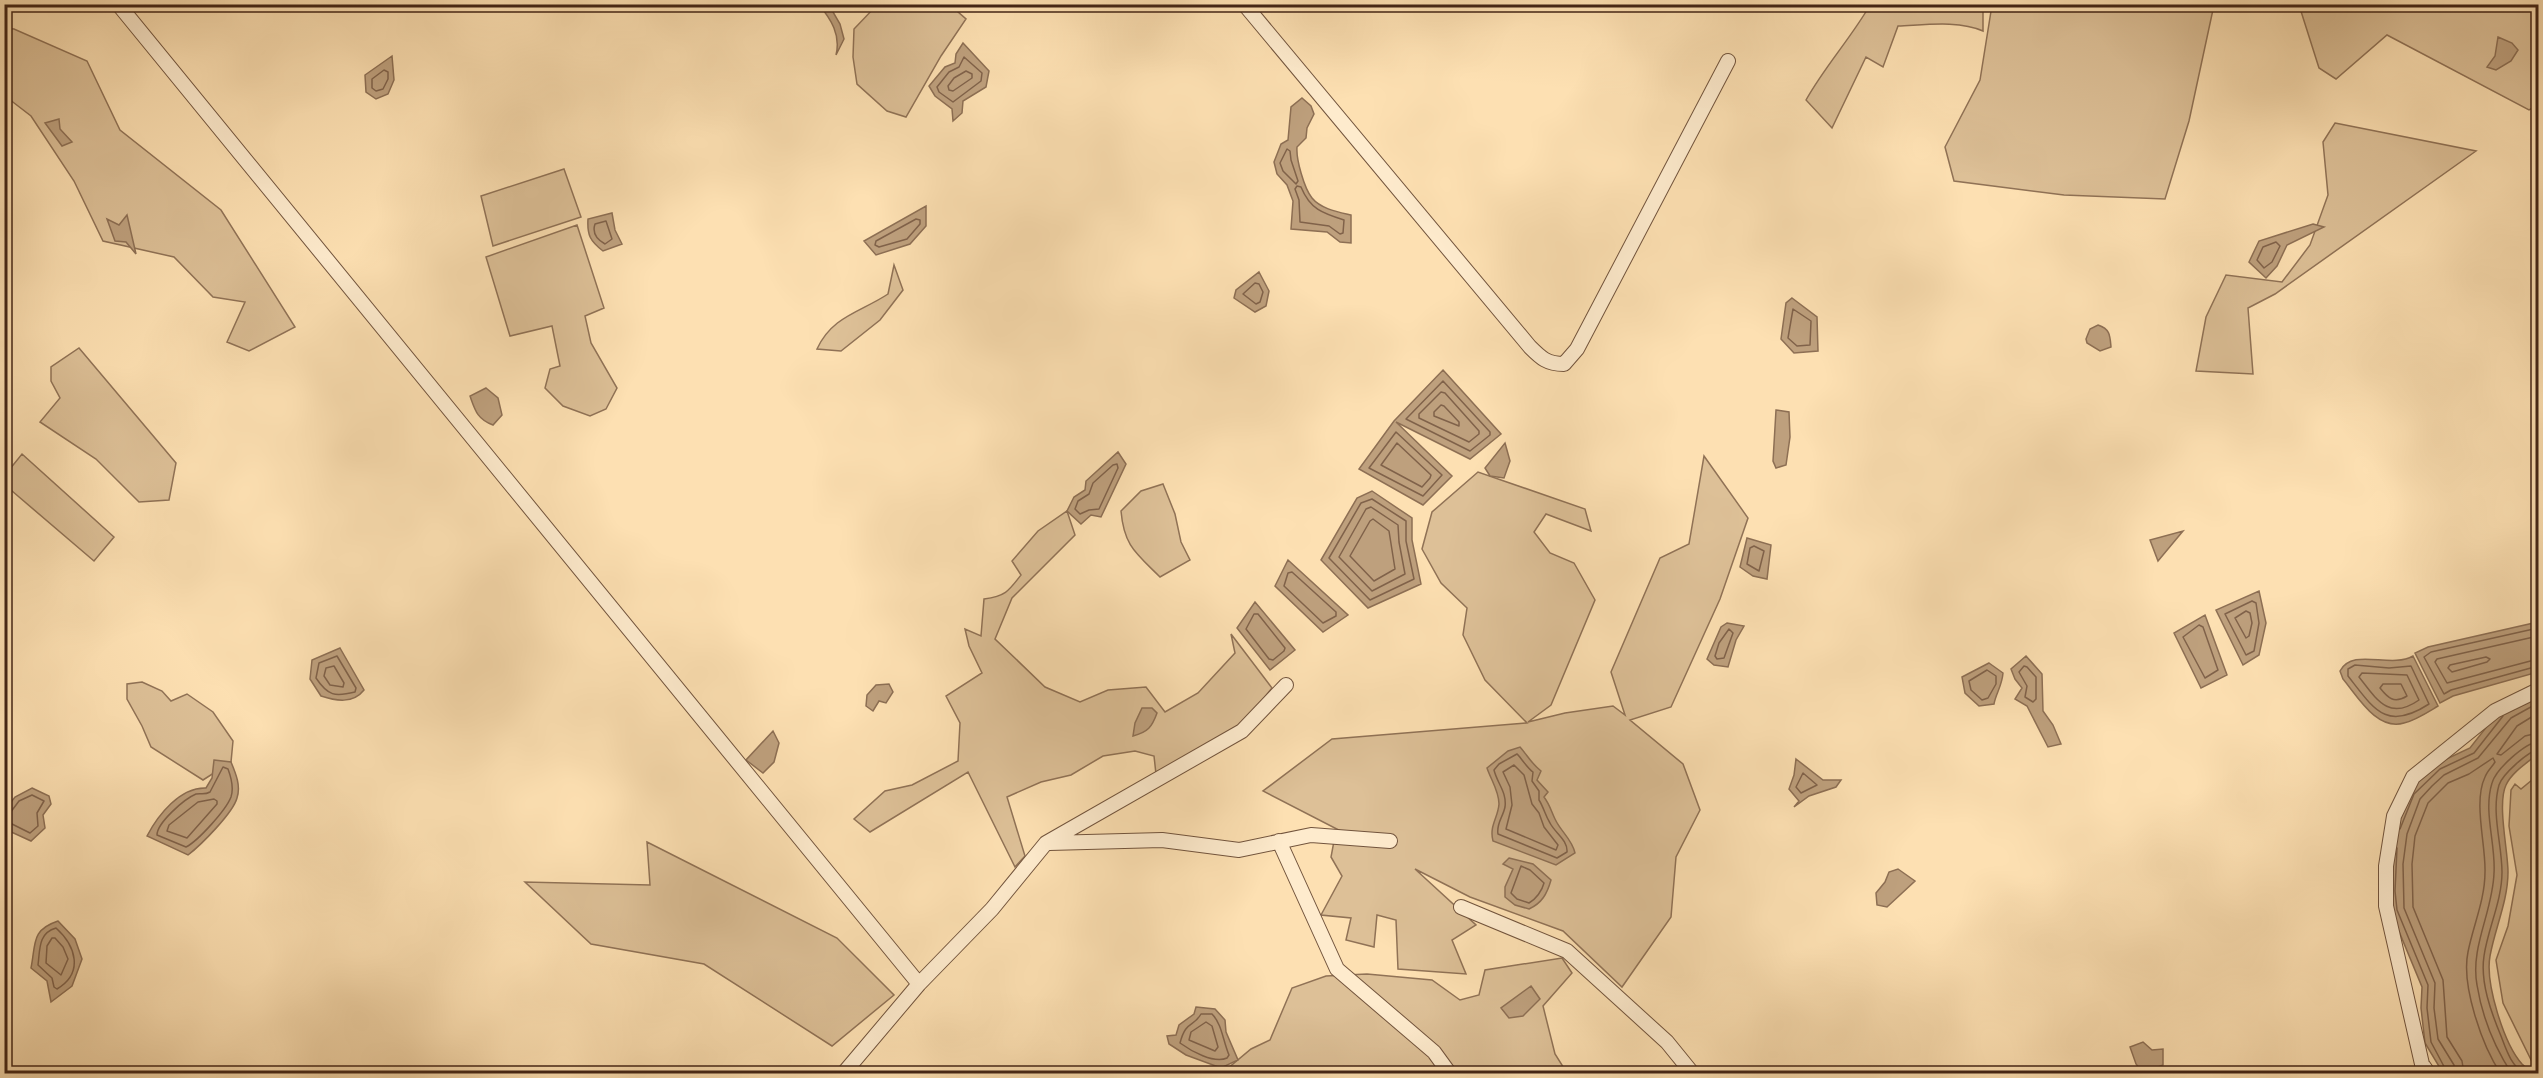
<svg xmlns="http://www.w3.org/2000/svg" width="2543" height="1078" font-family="'Gentium Book Plus',serif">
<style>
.green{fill:#ddc097;stroke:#907256;stroke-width:1.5}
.water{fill:#bea07d;stroke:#8d6f54;stroke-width:1.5}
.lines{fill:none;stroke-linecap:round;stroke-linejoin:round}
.shore{stroke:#80624a;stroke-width:1.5}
.minor-casing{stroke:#72543d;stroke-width:16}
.minor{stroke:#feebcd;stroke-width:14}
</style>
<rect width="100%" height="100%" fill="#fde0b2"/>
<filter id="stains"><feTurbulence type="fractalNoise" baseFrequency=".00333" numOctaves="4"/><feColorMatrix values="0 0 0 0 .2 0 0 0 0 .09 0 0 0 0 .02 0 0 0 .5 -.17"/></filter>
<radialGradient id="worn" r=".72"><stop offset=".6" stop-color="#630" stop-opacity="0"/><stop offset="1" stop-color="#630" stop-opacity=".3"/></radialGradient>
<path class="green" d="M883,4l67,1 16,14 -25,37 -35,61 -19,-6 -30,-27 -4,-27 1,-28 20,-21z
M1870,5h113v26c-24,-11 -59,-6 -85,-5l-15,41 -17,-10 -34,71 -26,-28c19,-34 45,-62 64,-95z
M1992,5h222l-25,116 -24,78 -101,-4 -110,-14 -9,-34 35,-67z
M2299,5h239v100l-9,5 -142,-75 -51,44 -17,-11z
M4,28l10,1 73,32 33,69 101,80 74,117 -46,24 -22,-9 18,-40 -32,-5 -39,-40 -71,-16 -29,-60 -43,-65 -26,-20z
M2335,123l141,28 -201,143 -27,14 5,66 -57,-3 10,-54 20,-42 56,7 28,-37 18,-50 -5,-53z
M564,169l17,48 -88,29 -12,-50z
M577,225l27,83 -19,8 6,27 26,45 -11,21 -16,7 -27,-10 -18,-18 5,-19 10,-3 -8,-40 -42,10 -24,-79z
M894,265l9,25 -23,30 -39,31 -24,-2c15,-33 44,-37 71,-55z
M79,348l97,115 -7,37 -30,2 -43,-43 -56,-37 20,-24 -9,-17v-14z
M22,454l92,83 -20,24 -89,-76v-10z
M1704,456l44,62 -28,81 -49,108 -41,13 53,44 17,46 -24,47 -5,60 -49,70 -59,-56 -93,-34 -55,-28 61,56 -24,15 14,34 -68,-5 -2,-49 -19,-5 -3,32 -28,-7 5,-22 -30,-3 21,-39 -11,-19 3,-16 28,1 -99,-51 69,-52 195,-16 -42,-43 -22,-45 4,-27 -26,-25 -19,-34 10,-37 46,-40 107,37 6,22 -45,-17 -12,18 16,21 24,10 21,37 -44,105 -23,17 37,-9 48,-7 12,9 -14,-43 49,-114 29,-14z
M1163,484l12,30 6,28 9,18 -30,17c-24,-24 -36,-31 -39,-66l20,-20z
M1067,511l8,24 -63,63 -17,41 50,48 35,15 28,-12 38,-3 19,25 33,-19 37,-40 -4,-19 41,54 -38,48 -78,38 -2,-18 -19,-5 -32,5 -32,19 -30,7 -34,15 18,59 -10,11 -47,-95 -98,60 -16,-13 31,-28 27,-6 46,-24 2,-38 -14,-27 36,-23 -13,-27 -4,-17 16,7 3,-37c21,-3 24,-7 37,-24l-9,-14 26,-30z
M142,682l20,9 9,10 16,-7 26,18 20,29 -2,21 -28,18 -52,-33 -9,-21 -15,-27v-15z
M2538,775v299l-35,-71 -7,-43 12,-34 9,-51 -8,-49 2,-36 4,-6 6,5z
M647,842l190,96 57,57 -62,51 -128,-82 -113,-20 -66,-62 125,3z
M1562,958l10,15 -29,33 12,48 12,19 -339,1 -1,-5 24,-20 19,-9 22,-52 34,-12 41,-2 65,6 28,20 19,-5 6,-25z"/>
<path class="water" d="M819,5h10l11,19 4,15 -8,16c5,-20 -5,-36 -17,-50z
M2498,37l14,6 6,7 -7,11 -15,9 -9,-3 8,-11z
M963,43l26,28 -3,16 -23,14 -1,12 -9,8 -1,-12 -17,-13 -6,-10 16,-19 10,-4 1,-9z
M392,56l2,24 -6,14 -12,5 -10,-7 -1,-17z
M1302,98l9,8 3,8 -7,14 -1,10 -9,9c-1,12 7,41 15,51 9,11 26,14 39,17v28l-11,-1 -13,-10 -36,-3 2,-28 -6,-16 -10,-11 -3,-12 7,-18 7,-4 3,-33z
M59,119l1,10 12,13 -10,4 -17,-23z
M926,206v20l-16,18 -34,11 -12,-14z
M612,213l3,17 7,14 -19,7c-13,-10 -16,-16 -15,-32z
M127,215l9,39 -10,-12 -11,-1 -8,-22 12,6z
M2313,224l11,3 -37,18 -10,21 -11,12 -17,-16 10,-21z
M1259,272l10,19 -3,15 -11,6 -21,-14 2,-8z
M1792,298l25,19 1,34 -24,2 -13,-14 5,-36z
M2098,325c12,4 12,10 13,22l-11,4 -13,-8 -1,-4 4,-10z
M1443,370l58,64 -31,25 -74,-37 56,54 -29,29 -64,-36 35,-48z
M486,388l12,10 4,17 -9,10c-16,-6 -18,-15 -23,-29z
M1776,410l13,2 1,25 -4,28 -10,3 -3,-7z
M1505,443l5,18 -6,17 -14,-2 -5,-8z
M1118,452l8,12 -25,53 -10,-2 -10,9 -14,-13 7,-14 11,-7 1,-9z
M1372,491l40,27v22l9,44 -53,24 -47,-48 36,-62z
M2183,531l-25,30 -8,-21z
M1747,538l24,7 -4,34 -14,-3 -13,-9z
M1288,560l60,55 -25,17 -48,-46z
M2259,591l7,32 -7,32 -16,10 -27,-55z
M1255,602l40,48 -25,20 -33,-42z
M2205,615l22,60 -26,13 -27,-55z
M2538,622v50l-85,24 -13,7 -25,-50 13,-6z
M1727,623l17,3 -8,14 -8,27 -14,-2 -7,-6 14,-32z
M340,648l24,42c-11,14 -28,11 -43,6l-11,-17 2,-19z
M2026,656l16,18 1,37 10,14 8,19 -13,3 -21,-41 -12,-7 7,-11 -7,-9 -4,-10z
M2413,656l25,50c-10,6 -22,14 -34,17 -27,8 -46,-26 -61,-44l-3,-8c13,-24 50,-2 73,-15z
M1989,663l14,10c-1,13 -7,20 -9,31l-15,2 -14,-13 -3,-16z
M889,684l4,8 -7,11 -7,-2 -6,10 -7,-5 1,-11 9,-10z
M2538,688v66c-11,9 -26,18 -32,31 -9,19 2,65 2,87 0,29 -13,56 -18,84 -5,27 14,88 32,108 4,4 10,7 15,9h-94l-18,-30 -4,-35 1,-21 -31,-75 2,-81 16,-40 13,-15 14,-12 34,-16 22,-28z
M1142,708h10l5,5c-5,14 -9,19 -24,23l2,-13z
M773,731l6,12 -5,19 -11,11 -17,-13z
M1520,747c8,9 10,15 21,24l-4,9 11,12 -4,5c6,8 7,14 11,22 6,13 17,20 20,34l-19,12 -63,-24c-4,-15 5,-23 6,-37 0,-13 -8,-24 -12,-36l21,-17z
M1796,759l27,21h18l-5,7 -27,9 -15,11 5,-6 -10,-12 5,-14z
M214,760l17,2c5,12 10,24 6,36 -4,15 -36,47 -49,57l-41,-19c11,-21 33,-49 59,-48l6,-10z
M32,788l17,8 2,8 -8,11 2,13 -14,13 -22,-10 -5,-20 11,-14z
M1509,858l24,6 18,16c-4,14 -9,23 -22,29l-14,-4 -10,-8v-10l8,-18 -10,-5z
M1898,869l17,12 -28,26 -10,-2 -1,-12 9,-11 4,-10z
M58,921l17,18 7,20 -10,27 -21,16 -4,-21 -16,-13c5,-25 0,-38 27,-47z
M1531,986l9,13 -17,17 -14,2 -8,-10z
M1196,1007l19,2 10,11 1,12 12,28 -17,8 -35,-13 -17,-11 -2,-8 9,-1 3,-10 15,-11z
M2143,1042l9,8 11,-1v16l-20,8 -7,-9 -6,-17z"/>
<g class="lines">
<path class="shore" d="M964,57l18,16 -1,8 -28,21 -14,-10 -2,-5 12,-15 10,-5z
M384,70l4,2v7l-5,10 -7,2 -4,-3v-9z
M966,71l6,3v4l-19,13 -4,-1 -1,-4 6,-8z
M1287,149l3,2 1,9 7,21 -2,3 -13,-13 -3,-8z
M1297,186l4,1c9,22 21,26 43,33l-1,13 -3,1 -11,-8 -29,-4 -1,-22 -4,-11z
M916,219l4,1v4l-13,15 -28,8 -4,-2 1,-4z
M606,221l6,18 -7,5c-9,-5 -13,-11 -10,-20z
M2276,242l4,4 -8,16 -8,6 -7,-8 6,-13z
M1255,283l4,1 4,8 -3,10 -4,2 -13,-10z
M1793,309l18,12 -1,24 -13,1 -9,-8z
M1443,381l47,51v3l-20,16 -64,-32z
M1441,392l4,1 34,38v3l-10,8 -50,-24v-4z
M1441,405l3,1 15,16v4l-25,-10v-4z
M1396,432l46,43 -19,21 -54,-28z
M1397,443l34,32 -1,3 -8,9 -41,-22z
M1113,465l4,-1 1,4 -19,41 -10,1 -9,4 -5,-5 3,-8 11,-7 4,-11z
M1372,499l34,22v20l8,38 -44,21 -41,-42 32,-55z
M1371,507l27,18 1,17 6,32 -33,17 -33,-34 27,-48z
M1373,519l16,12 6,38 -21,12 -24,-25 20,-35z
M1754,546l10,5 -5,20 -12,-7 3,-16z
M1292,572l44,40v4l-13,7 -39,-37 4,-13z
M2252,601l4,2 3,20 -5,28 -8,4 -21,-41z
M2246,611l4,2 2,10 -3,13 -3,2 -11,-20z
M1254,614h4l27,34 -1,3 -11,9 -4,-1 -23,-30z
M2199,625l4,2 15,43 -13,8 -22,-41z
M2538,628l-107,24 -7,5 20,37 7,-4 87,-24
M1729,629l4,4 -9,25 -7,1 -2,-3 4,-13z
M2538,636l-101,23 -2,3 12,21 91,-24
M337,656l19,32 -1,4c-20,5 -27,4 -39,-14l3,-15z
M2486,657l4,2 -3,3 -35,10 -4,-4 2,-3z
M2355,665l34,3 22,-2 18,38c-43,28 -55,5 -81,-28v-7z
M334,666l10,17 -1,4 -13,-2 -6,-9 2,-8z
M2024,666l3,1 9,10v22l-3,3 -8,-5 2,-11 -8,-14z
M1987,670l9,6v8l-8,14 -6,2 -11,-10 -2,-9z
M2362,673l45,2 12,25c-30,21 -42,0 -60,-23z
M2383,684h18l6,12c-13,8 -19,2 -27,-8z
M2538,713l-21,13 -20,28 4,1 24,-19 13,-3
M1517,754c2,1 10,14 16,18l-1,9 7,10v9c5,8 6,15 11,23 5,10 18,17 17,29l-10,6 -59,-24c-2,-10 5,-17 7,-27 2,-15 -8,-24 -11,-37l5,-6z
M1514,765l10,10 8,29 7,9 5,14 14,18 -2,5 -50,-21 6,-24 -2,-18 -7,-15z
M223,767l5,2c3,8 6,19 3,28 -5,13 -33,44 -45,50l-29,-12c0,-12 27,-36 39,-41 5,-1 9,1 14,-2z
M1803,773l14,12 -16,8 -5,-6z
M214,799l3,2v3l-30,34 -20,-7 2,-6 29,-23z
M4,814l6,-1 9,-12 13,-6 12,6 -7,12 1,13 -8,7 -26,-13
M2400,829l14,-35 26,-25 34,-16 29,-37
M2397,848l-2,43 2,19 31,75 -1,23 4,34 17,32
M1521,866l9,4 14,13c-2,8 -8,16 -15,20l-12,-4 -6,-6z
M56,928c20,18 28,45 1,61l-3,-2 -2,-9 -14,-13c2,-15 0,-32 18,-37z
M52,938h3l8,9 5,12 -7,16 -15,-12 1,-17z
M1201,1014h11c10,10 11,27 17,41l-2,3c-13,6 -36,-7 -47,-15 6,-23 13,-15 21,-29z
M1206,1022l6,4 6,21 -3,4 -26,-11 2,-8z
M2455,1074l-1,-9 -16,-26 -4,-31 1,-25 -31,-75 -1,-44 4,-30 13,-35 12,-13 12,-11 34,-17 33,-40 27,-15
M2464,1074l-2,-13 -15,-24 -4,-57 -30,-73 -1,-43 3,-28 13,-33 20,-20 21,-9 24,-16 2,4c-3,5 -8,9 -10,15 -12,25 1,68 0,95 0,28 -12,54 -17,80 -7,33 14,94 33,122
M2512,1074c-17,-26 -30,-58 -35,-89 -7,-38 16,-74 17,-112 2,-29 -11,-61 -2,-90 4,-14 33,-40 46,-41
M2525,1074c-14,-8 -19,-25 -24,-38 -10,-24 -21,-54 -17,-80 4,-28 18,-55 18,-84 0,-28 -11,-59 -3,-87 3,-10 29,-34 39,-35"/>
<defs>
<path id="minor" d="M118,4l801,980
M1244,4l286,343c11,11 17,17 34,17l13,-15 151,-288
M1279,841l58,128 97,83 16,22
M1049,843l113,-3 77,10 72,-15 79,6
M1461,907l106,44 100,91 26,32
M843,1074l76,-90 73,-75 54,-66 196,-112 44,-46
M1941,1074h14
M2429,1074l-7,-10 -36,-158v-40l8,-50 19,-39 82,-66 43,-21"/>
</defs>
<use href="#minor" class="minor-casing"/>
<use href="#minor" class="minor"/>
</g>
<rect width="2543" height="1078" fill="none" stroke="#fde0b2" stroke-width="24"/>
<rect x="6" y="6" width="2531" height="1066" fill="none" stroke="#432516" stroke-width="3"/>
<rect x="12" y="12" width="2519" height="1054" fill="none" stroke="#432516" stroke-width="1.5"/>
<rect width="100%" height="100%" filter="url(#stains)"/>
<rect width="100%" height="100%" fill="url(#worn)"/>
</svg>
